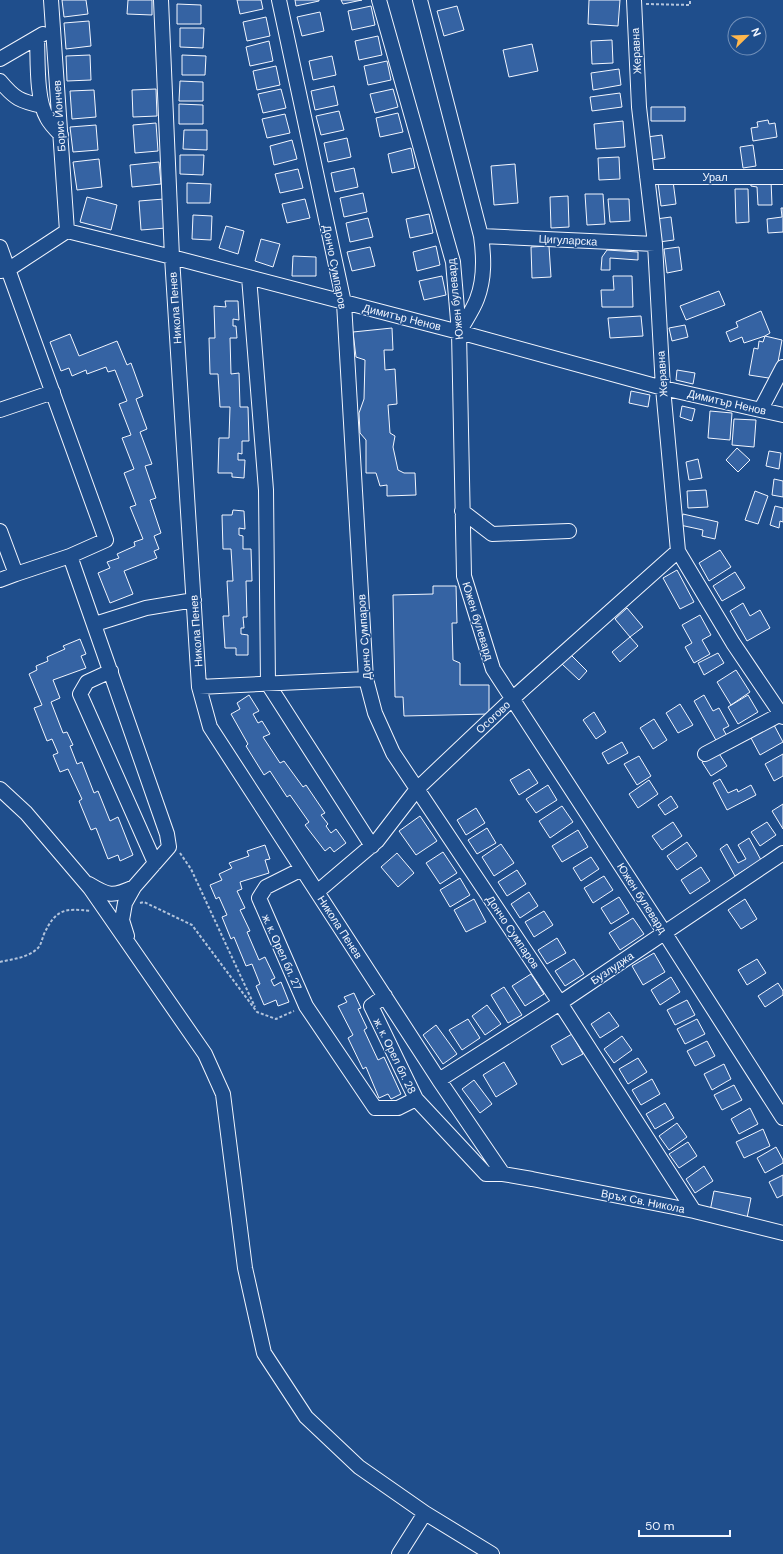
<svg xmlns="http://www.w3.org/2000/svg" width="783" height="1554" font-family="'DM Sans',sans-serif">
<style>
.building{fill:#3563a3;stroke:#f2f6ff}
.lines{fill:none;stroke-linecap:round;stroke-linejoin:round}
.minor-casing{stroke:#f2f6ff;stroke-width:16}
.path{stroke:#b3c4dc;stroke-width:2;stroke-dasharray:3 2;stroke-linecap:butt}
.minor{stroke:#1f4e8c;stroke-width:14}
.labels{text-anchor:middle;stroke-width:3;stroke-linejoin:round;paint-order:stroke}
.street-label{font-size:11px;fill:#f2f6ff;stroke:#1f4e8c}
</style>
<rect width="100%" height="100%" fill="#1f4e8c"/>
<path class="building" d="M62,0h24l2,14 -24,3z
M128,0h24v15l-25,-1z
M237,0h24l2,9 -23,5z
M295,0h24v1l-23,5z
M341,0h21l-19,4z
M589,0h31l-2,26 -30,-2z
M177,4l24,1v19h-24z
M371,6l4,19 -23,5 -4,-19z
M457,6l7,24 -20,6 -7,-25z
M320,12l4,19 -22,5 -5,-19z
M266,17l4,19 -23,5 -4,-19z
M89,21l2,25 -25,3 -2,-26z
M180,28h24l-1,20 -23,-1z
M378,36l4,19 -23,5 -4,-19z
M612,40l1,23 -21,1 -1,-23z
M269,41l4,20 -23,5 -4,-19z
M532,44l6,27 -29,6 -6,-27z
M90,55l1,25 -24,1 -1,-25z
M182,55l24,1 -1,19h-23z
M332,56l4,19 -23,5 -4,-19z
M387,61l4,19 -23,5 -4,-19z
M276,66l4,19 -23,5 -4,-19z
M619,69l2,16 -28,5 -2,-17z
M180,81l23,1v19h-24z
M334,86l4,19 -23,5 -4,-19z
M156,89l1,27 -24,1 -1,-27z
M281,89l5,19 -23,5 -5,-19z
M393,89l5,18 -23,6 -5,-19z
M94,90l2,27 -24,2 -2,-28z
M620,93l2,14 -30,4 -2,-14z
M179,104l24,1v19h-24z
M651,107h34v14h-34z
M339,111l5,19 -23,5 -5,-19z
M398,113l5,19 -23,5 -4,-19z
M285,114l5,19 -23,5 -5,-19z
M768,120l1,4 6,-1 2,14 -24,4 -2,-13 7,-1 -1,-5z
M623,121l2,26 -29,2 -2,-25z
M156,123l2,28 -23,2 -2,-28z
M96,125l2,25 -25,2 -3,-25z
M184,130h23v20l-24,-1z
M662,135l3,23 -14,2 -4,-23z
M347,138l4,19 -23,5 -4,-19z
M292,140l5,19 -23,6 -4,-19z
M753,145l3,21 -13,2 -3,-21z
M411,148l4,20 -23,5 -4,-19z
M180,155h24l-1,20 -23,-1z
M619,157l1,22 -21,1 -1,-22z
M99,159l3,28 -25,3 -4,-28z
M159,162l2,22 -29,3 -2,-22z
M515,164l3,39 -24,2 -3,-39z
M354,168l4,19 -23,5 -4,-19z
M298,169l5,19 -23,5 -5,-19z
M750,180h21l1,25h-14l-1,-18 -6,-1z
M673,181l3,23 -15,2 -3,-23z
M187,183l24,1 -1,19h-23z
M735,189h13l1,33 -13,1z
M363,193l4,19 -23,5 -4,-19z
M585,194h18l2,30 -18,1z
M568,196l1,31 -18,1 -1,-31z
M87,197l30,8 -6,25 -31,-8z
M164,199l2,29 -25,2 -2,-29z
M305,199l5,19 -23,5 -5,-19z
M608,199h21l1,22 -20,1z
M781,208h2v24l-15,1 -1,-14 15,-2z
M429,214l4,19 -23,5 -4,-19z
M193,215l19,1 -1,24 -19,-1z
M671,217l3,23 -15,2 -3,-23z
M368,218l5,19 -23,5 -4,-19z
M226,226l18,5 -6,23 -19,-6z
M261,239l19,5 -7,23 -18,-6z
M436,246l4,19 -23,6 -4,-19z
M549,246l2,31 -19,1 -1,-31z
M370,247l5,19 -23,5 -5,-19z
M679,247l3,23 -15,3 -3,-24z
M607,250l31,2v8l-28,-2v12h-9l1,-13z
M293,256l23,1v19h-24z
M442,276l4,19 -22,5 -5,-19z
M613,276h19l1,31h-31l-1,-17h13z
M719,291l6,14 -39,15 -6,-14z
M225,301h13l1,19 -6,-1v7h3l1,12h-7l1,36 8,-1 1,34h8l1,34h-7v13l-4,-1v7h7l-1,18 -12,-1v-4h-14l1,-35h10l1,-31h-10l-2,-33h-8l-1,-36h6l-1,-32 12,1z
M761,311l9,22 -5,3 -21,7 -2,-6 -12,5 -4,-10 12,-5 -2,-5z
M641,316l2,20 -33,2 -2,-20z
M685,325l3,12 -16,4 -3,-13z
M392,328l1,22h-9l1,20 10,-1 2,35 -9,1 2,28 5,3 -2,11 5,23 6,3h11l1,22 -29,1v-11l-7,1 -4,-13h-10v-33l-6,-7 -1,-20 5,-14 1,-39 -9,-3 -3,-25z
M70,334l9,22 38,-15 10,24 4,-2 12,33 -7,3 11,30 -7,3 12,32 -7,2 11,32 -6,2 11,33 -7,3 5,13 -5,2 3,7 -33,13 9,23 -23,9 -12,-30 12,-5 -3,-6 12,-4 -2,-4 18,-8 -1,-4 9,-3 -13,-32 6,-2 -12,-32 10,-4 -12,-31 9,-3 -12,-31 8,-3 -12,-31 -7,2 -2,-5 -19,7 -1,-4 -14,6 -3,-8 -8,3 -11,-29z
M765,336l17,4 -7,39 -26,-4 5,-27 4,1 1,-8 4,1z
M677,370l18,3 -2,11 -17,-4z
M631,391l19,4 -2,12 -19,-4z
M682,406l13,3 -3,12 -12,-4z
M710,411l22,2 -2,27 -22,-2z
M734,419l22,1 -2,27 -22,-2z
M737,448l13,12 -12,12 -12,-12z
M769,451l12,2 -2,16 -13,-3z
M698,459l4,19 -13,2 -3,-18z
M774,479l9,2v16l-11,-2z
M706,490l2,17 -20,1 -1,-17z
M755,491l13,5 -10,28 -13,-4z
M775,506l8,2v14l-3,-1 -1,7 -9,-3z
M233,510l11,1 1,18 -6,-1v7l4,1v13h8l1,32h-6l1,36h-4l1,11h-3v6l7,1v20h-12v-7h-11l-2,-32h6l-2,-35h6l-2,-32h-8l-1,-34h10z
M683,514l35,8 -3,17 -13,-3 1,-6 -23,-5z
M720,550l11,17 -22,14 -10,-18z
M677,570l17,32 -14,7 -17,-31z
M735,572l10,16 -23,13 -9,-15z
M433,586h23l1,37h-5l1,37 7,3v22h29v29l-85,2 -1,-19h-8l-2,-102 40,-1z
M743,603l7,13 10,-6 10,18 -23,13 -17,-30z
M627,608l16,19 -13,10 -15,-18z
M700,615l11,20 -9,5 8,14 -16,9 -9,-16 7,-4 -10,-18z
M630,637l8,9 -18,16 -8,-10z
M80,639l6,15 -5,2 5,12 -33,12 7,18 -9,4 12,31 4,-1 6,13 -3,1 7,18 5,-2 12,31 4,-2 12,30 8,-4 15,38 -13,6 -2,-6 -10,4 -12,-31 -5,2 -12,-29 3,-2 -14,-30 -8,3 -7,-17 5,-2 -6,-14 -5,2 -13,-33 8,-3 -13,-31 8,-4 -1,-4 12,-5 -1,-4 18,-8 -2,-3z
M718,653l6,10 -20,12 -6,-12z
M571,655l16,16 -8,9 -17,-16z
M736,670l14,22 -19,13 -14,-23z
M249,695l10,16 -6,3 5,9 4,-2 8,13 -7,3 17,26 4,-2 19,26 3,-2 19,28 -4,2 7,9 -2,2 5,7 5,-4 10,14 -12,9 -4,-5 -5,4 -20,-26 4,-3 -19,-27 -3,2 -17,-26 -6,4 -18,-29 2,-2 -17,-30 9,-5 -3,-6z
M704,695l9,16 6,-3 10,18 -6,3 4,7 -10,6 -23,-41z
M748,695l10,17 -20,12 -10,-17z
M680,704l13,21 -15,8 -12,-20z
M594,712l12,20 -10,7 -13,-19z
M654,719l13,21 -14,9 -13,-21z
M774,725l9,17 -23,13 -9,-17z
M622,742l6,11 -20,11 -6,-11z
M718,752l9,14 -16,10 -9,-14z
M783,754v22l-9,5 -9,-17z
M639,756l12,20 -14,9 -13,-21z
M529,769l9,14 -19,12 -9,-15z
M720,779l8,14 9,-4 1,3 13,-7 5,10 -29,15 -14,-27z
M649,780l9,14 -20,14 -9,-14z
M548,785l9,15 -21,13 -10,-14z
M671,796l7,11 -13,8 -7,-10z
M783,804v25l-11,-18z
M562,806l11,16 -23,16 -11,-17z
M476,808l9,15 -19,12 -9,-15z
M420,816l17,25 -21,14 -17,-24z
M673,822l9,14 -20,14 -10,-14z
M767,822l9,13 -16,11 -9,-14z
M487,828l9,15 -19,11 -9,-14z
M578,830l10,17 -26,15 -10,-16z
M749,838l12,22 -26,16 -15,-27 7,-5 11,19 8,-4 -8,-14z
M687,842l10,14 -20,14 -10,-14z
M501,844l13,19 -20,13 -12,-19z
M265,845l5,14 -5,1 4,13 -29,9 2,7 -5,2 8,17 -5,2 10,21 -3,1 12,28 6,-3 10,21 -4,2 3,6 7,-4 8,20 -11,4 -2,-6 -12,5 -8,-19 4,-2 -8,-20 -6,2 -12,-29 -3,2 -9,-22 5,-2 -8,-18 -3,2 -6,-14 12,-5 -3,-6 13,-6 -3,-5 20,-7 -2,-5z
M443,852l14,21 -17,11 -14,-21z
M397,853l17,20 -16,14 -17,-20z
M591,857l8,12 -18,12 -8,-13z
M701,867l9,14 -20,13 -9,-14z
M517,870l9,14 -19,12 -9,-14z
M604,876l9,14 -20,13 -9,-15z
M460,878l10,17 -20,12 -10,-17z
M529,892l9,14 -18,12 -9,-14z
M619,897l10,16 -18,11 -10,-16z
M474,899l12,23 -20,10 -12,-22z
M745,899l12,20 -16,10 -13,-19z
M544,911l9,14 -19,12 -9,-15z
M633,918l11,16 -24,16 -11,-17z
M557,938l9,15 -19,11 -9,-14z
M654,953l11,19 -22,13 -11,-19z
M574,959l10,15 -19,12 -10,-15z
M757,959l9,14 -19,12 -9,-15z
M531,974l13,20 -19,12 -13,-20z
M671,977l9,15 -20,13 -9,-15z
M778,983l5,8v4l-18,12 -7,-11z
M504,987l18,28 -14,8 -17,-28z
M354,993l7,15 -3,1 9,19 -3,2 14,30 6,-3 17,37 -10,5 -3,-5 -9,4 -13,-31 -3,2 -15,-31 5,-3 -15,-29 9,-4 -3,-5z
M687,1000l8,15 -20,10 -8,-15z
M487,1005l14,19 -16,11 -13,-19z
M609,1012l10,14 -19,12 -9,-14z
M468,1019l12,19 -18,12 -13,-20z
M697,1019l8,15 -20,10 -8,-15z
M436,1025l21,29 -14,10 -20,-29z
M572,1034l11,20 -21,11 -11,-19z
M622,1036l10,14 -18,13 -10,-14z
M707,1041l8,15 -20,10 -8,-15z
M638,1058l9,14 -19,12 -9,-15z
M504,1062l13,22 -21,13 -13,-22z
M724,1064l7,15 -19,11 -8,-16z
M652,1079l8,15 -19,11 -9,-15z
M474,1080l18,24 -12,9 -18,-24z
M734,1085l8,15 -20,10 -8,-15z
M665,1103l9,15 -19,11 -9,-15z
M750,1108l8,16 -19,10 -8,-15z
M677,1123l10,14 -18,13 -10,-14z
M763,1129l7,17 -26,12 -8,-16z
M688,1142l9,14 -18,12 -10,-14z
M776,1147l7,13v3l-18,10 -8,-15z
M704,1166l9,15 -18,12 -9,-14z
M783,1175v20l-6,3 -8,-16z
M714,1191l37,7 -4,20 -37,-7z"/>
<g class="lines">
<defs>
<path id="minor" d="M51,0l16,231
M161,0l11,257 27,430 11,40 229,353 64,94
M279,0l65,303 22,376 9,34 18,40 167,250 134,208
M379,0l74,262 6,70 5,244 29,93 171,263 119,186
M420,0l61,236c3,21 4,42 -4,63 -4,11 -12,22 -18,33
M634,0l5,107 16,137 8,144 15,163 55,92 50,74
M37,38c1,22 -1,61 10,80 3,6 9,12 14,17
M0,59l43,-25
M0,81c15,18 20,20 42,25
M647,177h136
M67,231l105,26 287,75 204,56 120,27
M481,236l174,8
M0,247l106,293 -36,16
M1,271l8,-2 58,-38
M249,277l17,213 2,194 104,162
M761,409l22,-42
M0,410l53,-18
M462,511l30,23 77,-3
M0,531l16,43 54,-18 97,278 2,13 -35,40
M0,580l16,-6
M95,624l51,-16 48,-8
M111,671l-24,11 -7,12 75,169
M199,687l167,-8
M705,754l76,-40
M0,789l26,24 64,75 115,166 18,40 22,174 19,85 42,64 53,50 66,46 67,41
M302,869l-36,18 -7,11 47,108 69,102h23l18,-9
M89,884c20,12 23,13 45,3l-9,16 -3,17 5,16
M317,892l60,-51 40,-52 95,-90 166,-148
M385,996l-14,10 45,93 70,75h17l29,5 162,32 89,22
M439,1080l121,-77 223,-150
M399,1554l26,-41"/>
</defs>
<use href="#minor" class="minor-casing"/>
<path class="path" d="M646,4l44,1v-5
M180,853l11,16 64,138
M140,903l4,-1 48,23 65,87 19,7 18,-8
M0,962c12,-3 28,-4 38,-14 3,-3 4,-9 6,-14 12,-25 20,-26 47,-23"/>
<use href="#minor" class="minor"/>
</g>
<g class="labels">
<g class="street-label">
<text transform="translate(636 51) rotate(-93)" y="4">Жеравна</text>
<text transform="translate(59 116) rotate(-94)" y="4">Борис Йончев</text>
<text x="715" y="181">Урал</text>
<text transform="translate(568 240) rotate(3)" y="4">Цигуларска</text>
<text transform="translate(335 267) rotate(79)" y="4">Дончо Сумпаров</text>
<text transform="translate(455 299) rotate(-96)" y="4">Южен булевард</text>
<text transform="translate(175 308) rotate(-94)" y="4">Никола Пенев</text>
<text transform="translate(402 317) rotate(14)" y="4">Димитър Ненов</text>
<text transform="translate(662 374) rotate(-94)" y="4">Жеравна</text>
<text transform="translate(727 402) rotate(13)" y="4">Димитър Ненов</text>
<text transform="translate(478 621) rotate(73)" y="4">Южен булевард</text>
<text transform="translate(196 631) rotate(-94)" y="4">Никола Пенев</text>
<text transform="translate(364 637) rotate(-94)" y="4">Дончо Сумпаров</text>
<text transform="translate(493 717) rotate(-43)" y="4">Осогово</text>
<text transform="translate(642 898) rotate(57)" y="4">Южен булевард</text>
<text transform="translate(340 927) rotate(57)" y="4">Никола Пенев</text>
<text transform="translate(513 932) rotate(56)" y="4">Дончо Сумпаров</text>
<text transform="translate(282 952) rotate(66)" y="4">ж. к. Орел бл. 27</text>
<text transform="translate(612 968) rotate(-34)" y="4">Бузлуджа</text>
<text transform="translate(395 1056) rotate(64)" y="4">ж. к. Орел бл. 28</text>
<text transform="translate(643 1201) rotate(11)" y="4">Връх Св. Никола</text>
</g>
</g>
<g transform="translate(747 36) rotate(67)"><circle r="19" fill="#1f4e8c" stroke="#7391ba"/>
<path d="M0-3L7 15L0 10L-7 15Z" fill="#ffb74d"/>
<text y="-6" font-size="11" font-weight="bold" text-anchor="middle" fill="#f2f6ff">N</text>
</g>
<path d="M639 1530v6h91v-6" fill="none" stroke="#f2f6ff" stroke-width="2"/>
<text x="645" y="1530" font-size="12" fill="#f2f6ff" stroke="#1f4e8c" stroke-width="3" paint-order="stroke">50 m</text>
</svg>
